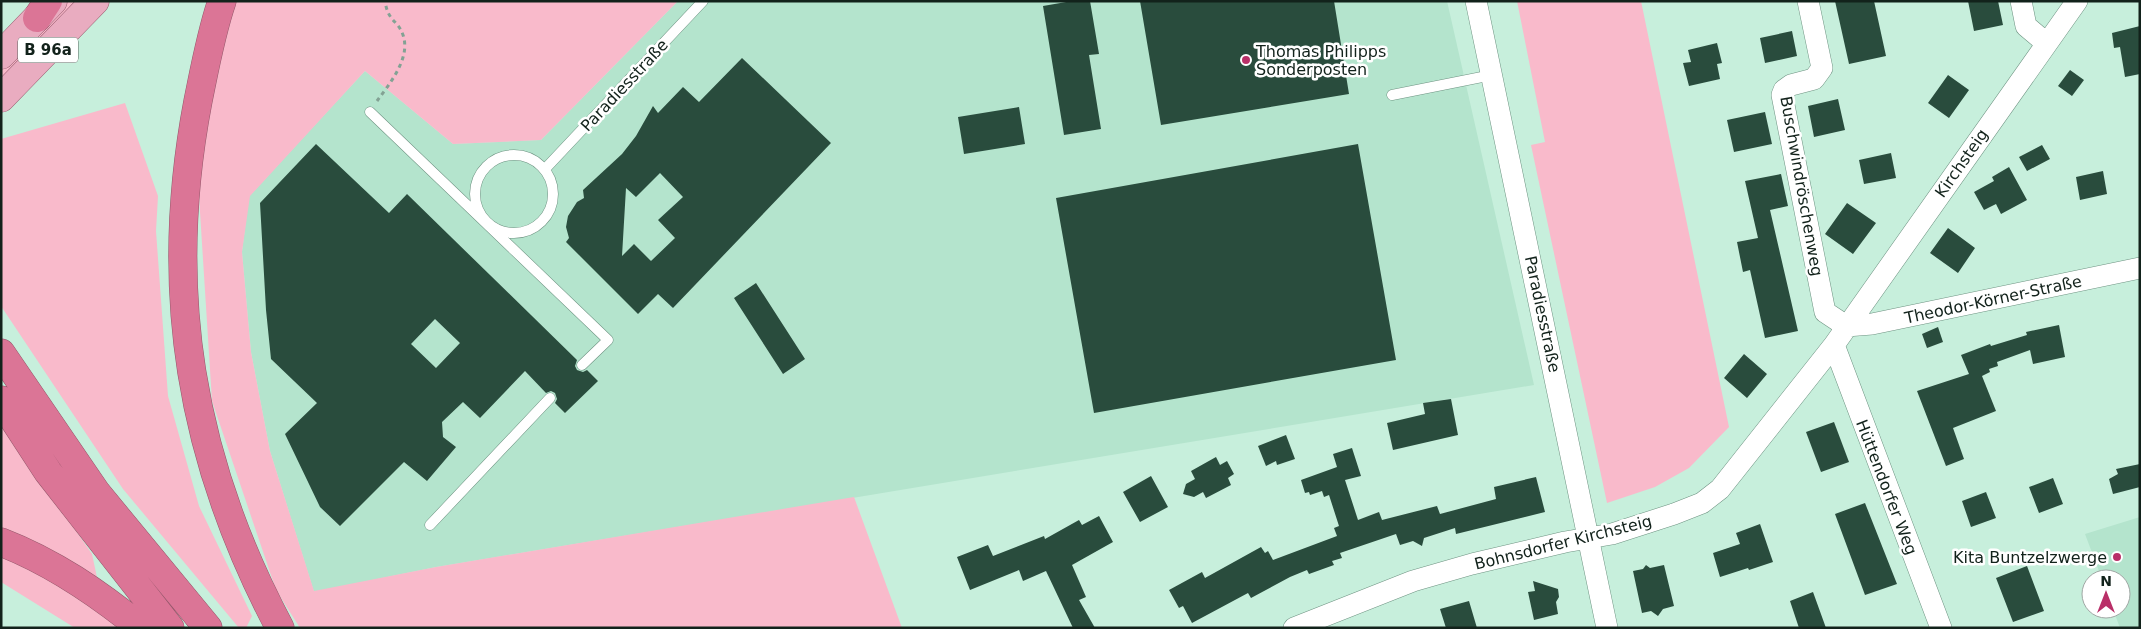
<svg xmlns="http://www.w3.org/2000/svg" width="2141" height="629" font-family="'DejaVu Sans',sans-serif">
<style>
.built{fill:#b4e4cd}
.green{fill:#f9bacb}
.building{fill:#294c3d;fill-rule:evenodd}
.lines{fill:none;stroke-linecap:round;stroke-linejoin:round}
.service-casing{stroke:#6e9382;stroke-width:11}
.minor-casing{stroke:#6e9382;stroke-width:22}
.primary-casing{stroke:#95586b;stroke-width:29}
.motorway-casing{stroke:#95586b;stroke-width:29}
.path{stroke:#83a294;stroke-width:3;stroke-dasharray:4 4;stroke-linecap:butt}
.service{stroke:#fff;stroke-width:10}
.minor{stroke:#fff;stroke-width:21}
.primary{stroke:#e9acc0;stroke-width:28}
.motorway{stroke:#db7596;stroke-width:28}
.poi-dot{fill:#b92f68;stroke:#fff;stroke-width:2}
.labels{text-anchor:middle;stroke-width:5;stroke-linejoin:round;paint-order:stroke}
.shield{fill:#fff;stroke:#59645f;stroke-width:1}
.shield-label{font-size:15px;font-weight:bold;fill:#12221b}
.poi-label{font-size:16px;fill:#12221b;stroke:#fff;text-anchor:start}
.street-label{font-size:16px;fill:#12221b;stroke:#fff}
</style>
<rect width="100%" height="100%" fill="#c7efdc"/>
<path class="built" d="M678,1h769l87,384 -1098,182 -122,25 -44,-141 -19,-99 -9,-100 7,-56 116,-125 88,73 88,-4z
M2140,517v111h-20l-7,-19h8v-30h-19l-17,-45z"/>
<path class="green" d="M68,1h13l-80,81v-13z
M232,1h446l-137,139 -88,4 -88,-73 -115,125 -8,56 9,100 19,99 44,140 122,-24 418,-70 48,131h-602l-24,-38 -64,-189 -16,-252z
M1517,1h124l88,426 -40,41 -34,19 -48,16 -76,-358 14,-3z
M125,103l33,93 -2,35 12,165 31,110 53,110 -6,12h-7l-116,-139 -122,-183v-167z
M1,422l91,132 13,61 15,13h-45l-74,-46z"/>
<path class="building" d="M1072,1h18l9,53 -10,1 12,74 -37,6 -21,-129z
M1140,1h194l15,93 -188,31z
M1835,1h39l12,55 -37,8z
M1968,1h30l5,24 -29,6z
M2140,26v48l-15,3 -5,-30 -6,1 -2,-15z
M1792,31l5,25 -32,7 -5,-25z
M1717,43l5,20 -5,1 3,15 -31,7 -6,-23 8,-1 -3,-12z
M742,58l89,85 -158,165 -15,-14 -20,20 -72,-72 3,-4 -3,-11 2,-11 9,-14 7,-4 -1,-8 39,-36 14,-18 17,-30 5,7 25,-26 16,15zM660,173l23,24 -25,23 17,18 -24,23 -17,-17 -12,12 4,-68 10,9z
M2070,70l14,10 -12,16 -14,-10z
M1948,75l21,15 -20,28 -21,-15z
M1838,99l7,31 -31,7 -6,-31z
M1019,107l6,37 -61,10 -6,-37z
M1765,112l7,32 -38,8 -7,-32z
M316,144l73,69 18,-19 170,166 -2,6 2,4 6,2 4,-2 11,11 -33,32 -10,-10 2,-4 -2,-6 -4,-2 -5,2 -21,-22 -45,47 -17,-16 -21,20 1,15 13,10 -29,34 -23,-19 -64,64 -20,-19 -35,-73 32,-31 -46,-44 -5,-49 -6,-107zM435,319l25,24 -24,25 -25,-24z
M1358,144l38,216 -302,53 -38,-215z
M2042,145l8,14 -23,12 -8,-14z
M1891,153l5,25 -32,6 -5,-24z
M2009,167l18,33 -26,14 -5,-10 -12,6 -10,-18 20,-11 -2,-4z
M2103,171l4,23 -27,6 -4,-23z
M1781,174l7,32 -18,4 28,121 -33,7 -15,-68 -7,2 -6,-30 21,-4 -13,-57z
M1847,203l29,20 -23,31 -28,-20z
M1948,228l27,20 -17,25 -28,-20z
M756,283l49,76 -22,15 -49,-76z
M2059,325l6,32 -32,7 -3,-14 -33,12 1,4 -9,3 1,3 -8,4 14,35 -43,17 11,31 -18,7 -29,-75 52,-17 -8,-19 29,-11 1,2 36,-11 -1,-3z
M1938,327l5,15 -16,6 -5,-14z
M1744,354l23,20 -20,24 -23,-20z
M1451,399l7,36 -65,15 -6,-27 38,-9 -2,-11z
M1834,422l15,40 -28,10 -15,-40z
M1286,435l9,24 -18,6 -1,-4 -10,5 -8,-20z
M1352,448l9,28 -16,4 13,40 21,-8 3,8 55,-14 3,8 56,-15 -2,-12 42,-10 9,35 -89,22 -1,-6 -31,10 -2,8 -9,-5 -13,4 -4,-11 -56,19 2,5 -10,3 2,4 -25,9 -2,-4 -17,7 -39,21 -3,-5 -56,30 -9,-17 -4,2 -10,-18 33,-18 3,6 56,-31 4,6 3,-2 5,9 64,-24 -3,-8 5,-2 -10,-31 -5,2 -2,-6 -12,4 -1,-3 -4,1 -4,-13 36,-13 -4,-13z
M1216,457l4,8 7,-4 7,13 -6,4 3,7 -25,13 -3,-6 -9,5 -11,-3 3,-10 9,-5 -4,-8z
M2140,464v23l-27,7 -4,-15 9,-5 -2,-5z
M1151,476l17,31 -28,15 -17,-30z
M2053,478l10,26 -24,9 -10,-26z
M1986,492l10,26 -25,9 -9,-26z
M1865,503l32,81 -32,11 -30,-81z
M1099,516l14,26 -41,23 14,32 -7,3 16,28h-22l-27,-57 -23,10 -4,-11 -49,20 -13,-33 31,-12 5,11 51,-20 1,3 34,-19 3,5z
M1760,524l13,38 -24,8 -1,-2 -28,9 -7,-24 27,-9 -4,-11z
M1646,565l4,3 14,-3 10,41 -11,3 -5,7 -7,-5 -9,2 -9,-42 10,-2z
M2027,566l17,45 -31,11 -17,-44z
M1533,581l25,8 1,8 -3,5 2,12 -24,6 -6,-28 7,-1z
M1813,592l13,36h-27l-9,-27z
M1469,601l8,27h-31l-6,-19z"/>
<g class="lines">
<defs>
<path id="service" d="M1392,95l100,-20
M370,112l238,228 -26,25
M475 194a39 39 0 1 1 78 0a39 39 0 1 1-78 0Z
M545,169l158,-168
M430,525l120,-127"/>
<path id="minor" d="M1476,1l131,627
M1808,1l14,67 -8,11 -23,6 -7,5 -2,5 43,217 21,14
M2021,1l5,25 20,17
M1846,326l26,-2 268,-56
M1834,345l107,283
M1294,628l119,-47 59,-17 93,-22 47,-8 62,-20 28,-11 18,-14 114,-144 243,-344"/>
<path id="primary" d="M1,55l52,-54
M1,98l94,-97"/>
<path id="motorway" d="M222,1c-11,32 -17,66 -24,100 -36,188 -8,358 82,527
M37,18l11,-17
M1,353l95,139 112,136
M1,400l47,72 122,156
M1,542c52,20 97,51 140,86"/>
</defs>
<use href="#service" class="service-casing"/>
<use href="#minor" class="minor-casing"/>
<use href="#primary" class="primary-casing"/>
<use href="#motorway" class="motorway-casing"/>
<path class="path" d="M377,101c13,-18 34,-43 26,-66 -5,-15 -15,-13 -18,-34"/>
<use href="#service" class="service"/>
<use href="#minor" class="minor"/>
<use href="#primary" class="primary"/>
<use href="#motorway" class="motorway"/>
</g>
<g class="poi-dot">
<circle cx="1246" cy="60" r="5"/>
<circle cx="2117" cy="557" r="5"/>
</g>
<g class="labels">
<rect class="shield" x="18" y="37.5" width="60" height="25" rx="4"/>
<g class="shield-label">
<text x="48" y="55">B 96a</text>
</g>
<g class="poi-label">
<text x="1256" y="57">Thomas Philipps<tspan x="1256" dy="18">Sonderposten</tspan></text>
<text x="2107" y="563" text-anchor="end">Kita Buntzelzwerge</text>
</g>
<g class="street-label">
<text transform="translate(624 85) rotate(-47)" y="6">Paradiesstraße</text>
<text transform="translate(1961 163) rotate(-55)" y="6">Kirchsteig</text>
<text transform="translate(1802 186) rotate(80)" y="6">Buschwindröschenweg</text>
<text transform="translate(1993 299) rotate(-12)" y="6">Theodor-Körner-Straße</text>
<text transform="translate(1543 314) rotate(78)" y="6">Paradiesstraße</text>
<text transform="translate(1887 487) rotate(69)" y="6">Hüttendorfer Weg</text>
<text transform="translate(1563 542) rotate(-14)" y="6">Bohnsdorfer Kirchsteig</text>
</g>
</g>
<rect width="2141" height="629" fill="none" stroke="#12221b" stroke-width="5"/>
<g transform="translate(2106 594)"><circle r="24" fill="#ffffff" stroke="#a0a7a4"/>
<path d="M0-4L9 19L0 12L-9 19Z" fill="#b92f68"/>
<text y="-8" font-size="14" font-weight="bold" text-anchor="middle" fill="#12221b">N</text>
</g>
</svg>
